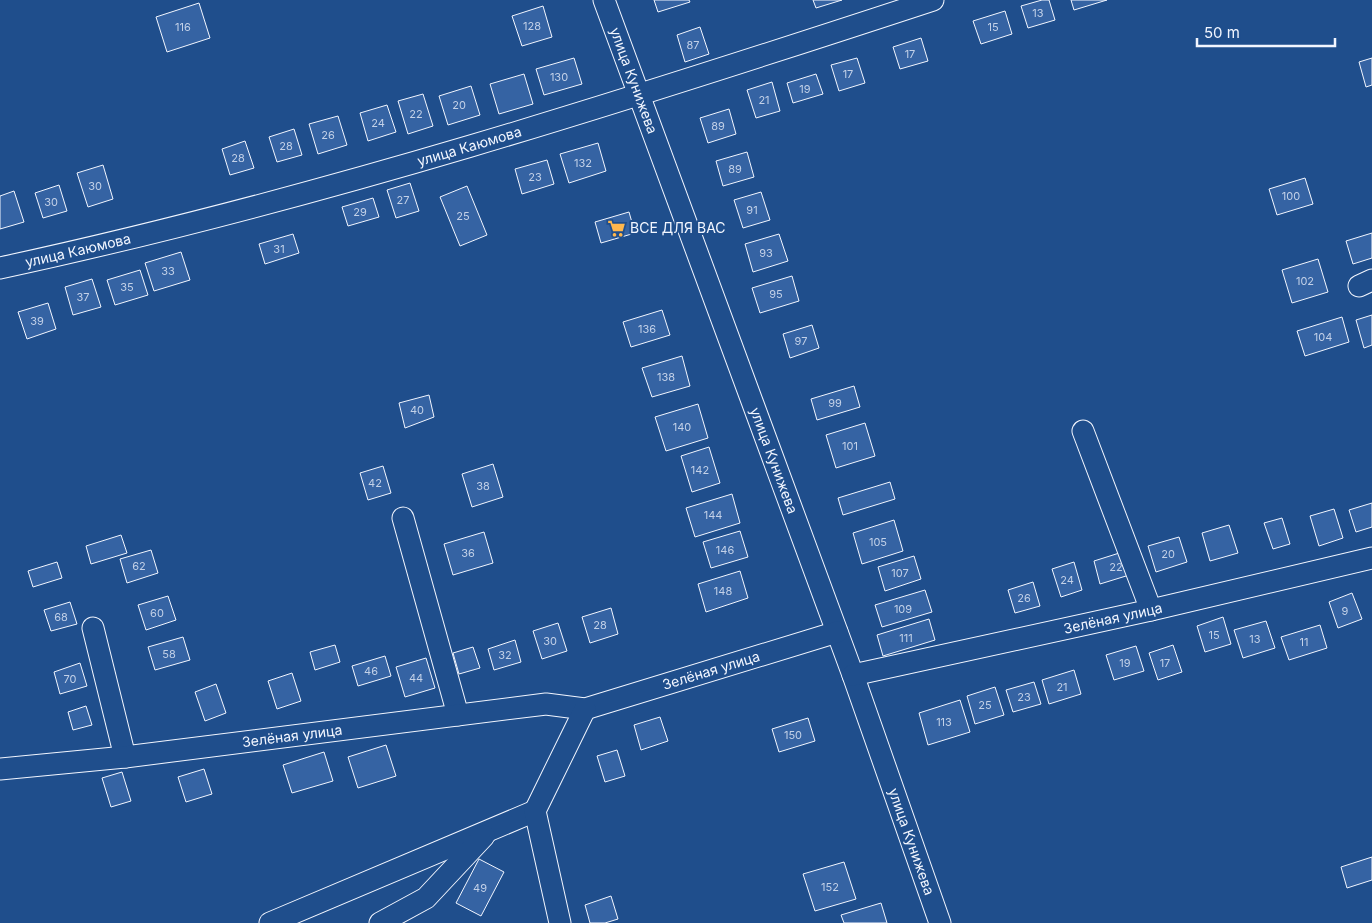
<svg xmlns="http://www.w3.org/2000/svg" width="1372" height="923" font-family="Inter,sans-serif">
<style>
.building{fill:#3563a3;stroke:#f2f6ff}
.lines{fill:none;stroke-linecap:round;stroke-linejoin:round}
.minor-casing{stroke:#f2f6ff;stroke-width:23}
.minor{stroke:#1f4e8c;stroke-width:21}
.labels{text-anchor:middle;stroke-width:4;stroke-linejoin:round;paint-order:stroke}
.number-label{font-size:11px;fill:#c3d1e8}
.street-label{font-size:14px;fill:#f2f6ff;stroke:#1f4e8c}
.poi-label{font-size:14px;fill:#f2f6ff;stroke:#1f4e8c;text-anchor:start}
</style>
<rect width="100%" height="100%" fill="#1f4e8c"/>
<path class="building" d="M654,0h35l1,2 -32,10z
M813,0h29l-26,8z
M1042,0h7l6,20 -27,8 -7,-22z
M1071,0h36l-33,10z
M199,3l11,35 -43,14 -11,-35z
M543,6l9,31 -30,9 -10,-30z
M1005,11l7,23 -31,10 -8,-23z
M700,27l9,27 -24,8 -8,-27z
M921,38l7,23 -28,8 -7,-22z
M574,58l8,26 -38,11 -8,-26z
M857,58l8,25 -26,8 -8,-26z
M1372,58v27l-6,2 -7,-25z
M524,74l9,30 -34,10 -9,-30z
M816,74l7,20 -30,9 -6,-20z
M772,82l8,29 -24,7 -9,-28z
M471,86l9,29 -32,10 -9,-29z
M423,94l10,32 -25,8 -10,-33z
M387,105l9,27 -28,9 -8,-28z
M729,109l7,25 -28,9 -8,-25z
M338,116l9,29 -29,9 -9,-30z
M294,129l8,26 -25,7 -8,-25z
M245,141l9,27 -24,7 -8,-26z
M598,143l8,28 -37,12 -9,-29z
M747,152l7,25 -31,9 -7,-25z
M547,160l7,24 -32,10 -7,-25z
M103,165l10,34 -25,8 -11,-34z
M1305,178l8,26 -36,11 -8,-26z
M410,183l9,28 -23,7 -9,-28z
M59,185l8,26 -24,7 -8,-25z
M467,186l20,49 -27,11 -20,-49z
M14,191l10,31 -24,7v-33z
M761,192l9,28 -27,8 -9,-28z
M373,198l6,19 -31,9 -6,-19z
M629,212l6,21 -34,10 -6,-21z
M1372,233v25l-19,6 -7,-23z
M293,234l6,19 -34,11 -6,-20z
M779,234l9,27 -35,11 -8,-28z
M181,252l9,28 -36,11 -9,-28z
M1318,259l10,33 -36,11 -10,-33z
M140,270l8,25 -33,10 -8,-25z
M792,276l7,25 -39,12 -8,-25z
M92,279l9,28 -28,8 -8,-28z
M48,303l8,26 -29,10 -9,-27z
M662,310l8,25 -39,12 -8,-25z
M1372,315v30l-8,3 -8,-28z
M1342,317l7,25 -44,14 -8,-25z
M812,325l7,23 -29,10 -7,-24z
M682,356l8,30 -38,11 -10,-29z
M854,386l6,21 -43,13 -6,-21z
M429,395l5,22 -29,11 -6,-25z
M698,404l10,34 -42,13 -11,-34z
M865,423l10,33 -39,12 -10,-33z
M709,447l11,36 -28,9 -11,-36z
M493,464l10,33 -31,10 -10,-33z
M383,466l8,27 -23,7 -8,-27z
M890,482l5,17 -52,16 -5,-17z
M732,494l8,29 -45,14 -9,-29z
M1372,503v24l-16,5 -7,-22z
M1334,509l9,29 -24,8 -9,-30z
M1282,518l8,26 -17,5 -9,-26z
M894,520l9,31 -41,13 -9,-31z
M1229,525l9,28 -28,8 -8,-28z
M740,531l8,26 -37,11 -8,-26z
M484,532l9,31 -40,12 -9,-31z
M121,535l6,18 -36,11 -5,-18z
M1179,537l8,25 -31,10 -8,-26z
M1132,549l7,23 -39,12 -6,-23z
M151,550l7,23 -31,10 -7,-24z
M914,556l7,23 -36,12 -7,-24z
M57,562l5,16 -29,9 -5,-16z
M1074,562l8,28 -21,7 -9,-28z
M740,571l8,27 -42,14 -8,-28z
M1033,582l7,24 -25,7 -7,-23z
M925,590l7,22 -50,15 -7,-22z
M1352,593l10,26 -24,9 -9,-26z
M168,596l8,24 -30,10 -8,-25z
M70,602l7,22 -26,7 -7,-21z
M611,608l7,26 -28,9 -8,-26z
M1223,617l8,27 -26,8 -8,-26z
M929,619l6,21 -52,16 -6,-21z
M1266,621l9,27 -32,10 -9,-28z
M558,623l9,28 -25,8 -9,-28z
M1320,625l7,23 -38,12 -8,-23z
M183,637l7,23 -35,10 -7,-23z
M515,640l6,22 -27,8 -6,-21z
M335,645l5,17 -25,8 -5,-18z
M1173,645l9,27 -24,8 -9,-27z
M1136,646l8,25 -30,9 -8,-25z
M473,647l7,21 -21,6 -6,-21z
M385,656l6,20 -33,10 -6,-20z
M426,658l9,30 -30,9 -9,-30z
M80,663l7,23 -27,8 -6,-22z
M1074,670l7,24 -32,10 -7,-24z
M292,673l9,28 -24,8 -9,-28z
M1034,682l7,22 -28,8 -7,-22z
M216,684l10,29 -21,8 -10,-29z
M995,687l9,28 -29,9 -8,-28z
M960,700l10,32 -42,13 -9,-32z
M86,706l6,19 -19,5 -5,-18z
M660,717l8,24 -27,9 -7,-25z
M808,718l7,23 -36,11 -7,-23z
M386,745l10,31 -38,12 -10,-31z
M617,750l8,26 -20,6 -8,-26z
M324,752l9,29 -41,12 -9,-28z
M204,769l8,25 -26,8 -8,-25z
M122,772l9,29 -20,6 -9,-29z
M1372,857v23l-25,8 -6,-21z
M479,859l25,13 -23,44 -25,-13z
M844,862l12,37 -41,12 -12,-37z
M611,896l7,23 -13,4h-15l-5,-18z
M881,903l6,20h-43l-3,-8z"/>
<g class="lines">
<defs>
<g id="minor">
<path id="s1" d="M604,0l249,675 87,248"/>
<path id="s2" d="M0,268c316,-68 625,-167 933,-268"/>
<path d="M1359,286l13,-6"/>
<path d="M1083,431l68,179"/>
<path d="M403,518l55,197"/>
<path d="M93,628l32,129"/>
<path id="s3" d="M853,675l298,-65 221,-52"/>
<path id="s4" d="M0,769l125,-12 421,-53 39,5 252,-77"/>
<path d="M270,923l265,-112"/>
<path d="M380,923l46,-25 58,-62"/>
<path d="M560,923l-25,-112 50,-102"/>
</g>
</defs>
<use href="#minor" class="minor-casing"/>
<use href="#minor" class="minor"/>
</g>
<defs>
<symbol id="supermarket-bare" viewBox="-9 -9 18 18"><path d="M-6-5.5h2.5l.6 2H6L4.5 2H-2.5L-4.4-4H-6ZM-1.5 3.2a1.3 1.3 0 1 0 .1 0ZM3 3.2a1.3 1.3 0 1 0 .1 0Z" fill="#ffb74d" stroke="#1f4e8c" stroke-width="2.5" paint-order="stroke"/></symbol>
</defs>
<g fill-rule="evenodd">
<use href="#supermarket-bare" x="604" y="216" width="25" height="25"/>
</g>
<g class="labels">
<g class="number-label">
<text x="1038" y="17">13</text>
<text x="532" y="30">128</text>
<text x="183" y="31">116</text>
<text x="993" y="31">15</text>
<text x="693" y="49">87</text>
<text x="910" y="58">17</text>
<text x="848" y="78">17</text>
<text x="559" y="81">130</text>
<text x="805" y="93">19</text>
<text x="764" y="104">21</text>
<text x="459" y="109">20</text>
<text x="416" y="118">22</text>
<text x="378" y="127">24</text>
<text x="718" y="130">89</text>
<text x="328" y="139">26</text>
<text x="286" y="150">28</text>
<text x="238" y="162">28</text>
<text x="583" y="167">132</text>
<text x="735" y="173">89</text>
<text x="535" y="181">23</text>
<text x="95" y="190">30</text>
<text x="1291" y="200">100</text>
<text x="403" y="204">27</text>
<text x="51" y="206">30</text>
<text x="752" y="214">91</text>
<text x="360" y="216">29</text>
<text x="463" y="220">25</text>
<text x="279" y="253">31</text>
<text x="766" y="257">93</text>
<text x="168" y="275">33</text>
<text x="1305" y="285">102</text>
<text x="127" y="291">35</text>
<text x="776" y="298">95</text>
<text x="83" y="301">37</text>
<text x="37" y="325">39</text>
<text x="647" y="333">136</text>
<text x="1323" y="341">104</text>
<text x="801" y="345">97</text>
<text x="666" y="381">138</text>
<text x="835" y="407">99</text>
<text x="417" y="414">40</text>
<text x="682" y="431">140</text>
<text x="850" y="450">101</text>
<text x="700" y="474">142</text>
<text x="375" y="487">42</text>
<text x="483" y="490">38</text>
<text x="713" y="519">144</text>
<text x="878" y="546">105</text>
<text x="725" y="554">146</text>
<text x="468" y="557">36</text>
<text x="1168" y="558">20</text>
<text x="139" y="570">62</text>
<text x="1116" y="571">22</text>
<text x="900" y="577">107</text>
<text x="1067" y="584">24</text>
<text x="723" y="595">148</text>
<text x="1024" y="602">26</text>
<text x="903" y="613">109</text>
<text x="1345" y="615">9</text>
<text x="157" y="617">60</text>
<text x="61" y="621">68</text>
<text x="600" y="629">28</text>
<text x="1214" y="639">15</text>
<text x="906" y="642">111</text>
<text x="1255" y="643">13</text>
<text x="550" y="645">30</text>
<text x="1304" y="646">11</text>
<text x="169" y="658">58</text>
<text x="505" y="659">32</text>
<text x="1125" y="667">19</text>
<text x="1165" y="667">17</text>
<text x="371" y="675">46</text>
<text x="416" y="682">44</text>
<text x="70" y="683">70</text>
<text x="1062" y="691">21</text>
<text x="1024" y="701">23</text>
<text x="985" y="709">25</text>
<text x="944" y="726">113</text>
<text x="793" y="739">150</text>
<text x="830" y="891">152</text>
<text x="480" y="892">49</text>
</g>
<g class="street-label">
<text dy="5" stroke="none"><textPath href="#s1" startOffset="86">улица Кунижева</textPath></text>
<text dy="5" stroke="none"><textPath href="#s2" startOffset="485">улица Каюмова</textPath></text>
<text dy="5" stroke="none"><textPath href="#s2" startOffset="80">улица Каюмова</textPath></text>
<text dy="5" stroke="none"><textPath href="#s1" startOffset="491">улица Кунижева</textPath></text>
<text dy="5" stroke="none"><textPath href="#s3" startOffset="266">Зелёная улица</textPath></text>
<text dy="5" stroke="none"><textPath href="#s4" startOffset="721">Зелёная улица</textPath></text>
<text dy="5" stroke="none"><textPath href="#s4" startOffset="294">Зелёная улица</textPath></text>
<text dy="5" stroke="none"><textPath href="#s1" startOffset="896">улица Кунижева</textPath></text>
</g>
<g class="poi-label">
<text x="630" y="233">ВСЕ ДЛЯ ВАС</text>
</g>
</g>
<path d="M1197 38v8h138v-8" fill="none" stroke="#f2f6ff" stroke-width="2.5"/>
<text x="1204" y="38" font-size="15" fill="#f2f6ff" stroke="#1f4e8c" stroke-width="4" paint-order="stroke">50 m</text>
</svg>
